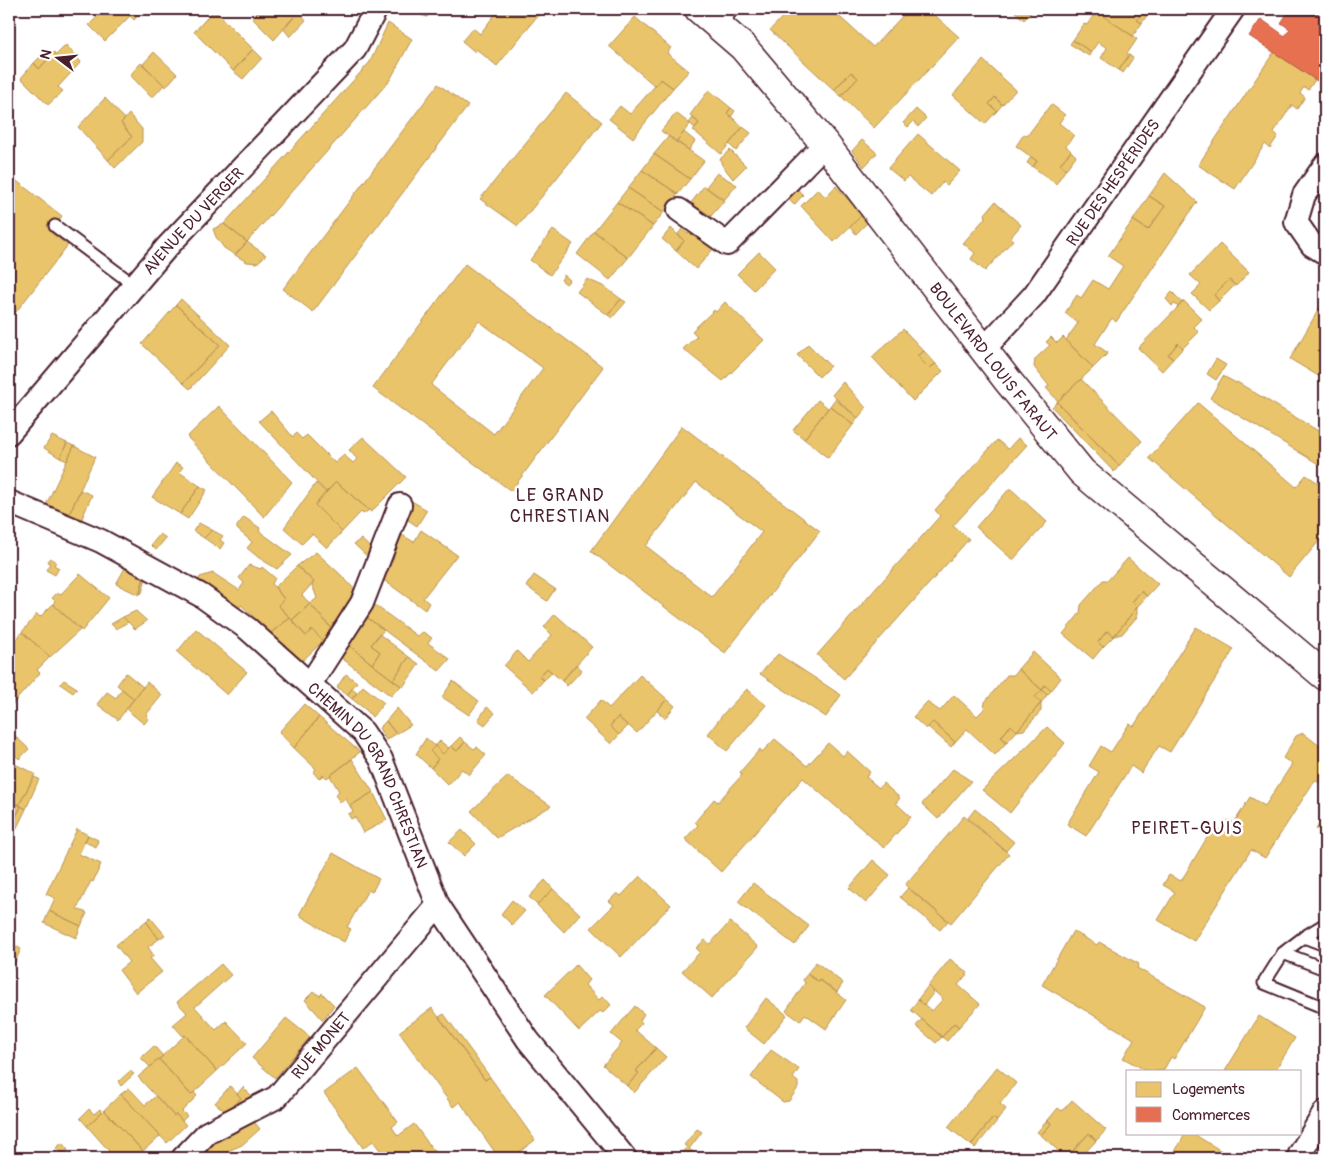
<svg xmlns="http://www.w3.org/2000/svg" width="1334" height="1167" font-family="Pangolin,sans-serif">
<style>
.homes{fill:#e9c46a;stroke:#b99257;fill-rule:evenodd}
.shops{fill:#e76f51;stroke:#b85746}
.lines{fill:none;stroke-linecap:round;stroke-linejoin:round}
.service-casing{stroke:#4a1f2b;stroke-width:15}
.minor-casing{stroke:#4a1f2b;stroke-width:26}
.tertiary-casing{stroke:#4a1f2b;stroke-width:31}
.service{stroke:#fff;stroke-width:11}
.minor{stroke:#fff;stroke-width:22}
.tertiary{stroke:#fff;stroke-width:28}
.labels{text-anchor:middle;stroke-width:5;stroke-linejoin:round;paint-order:stroke}
.street-label{font-size:16px;fill:#4a1f2b;stroke:#fff}
.neighbourhood-label{font-size:18px;letter-spacing:1px;fill:#4a1f2b;stroke:#fff}
</style>
<rect width="100%" height="100%" fill="#fff"/>
<filter id="ink" filterUnits="userSpaceOnUse"><feTurbulence type="fractalNoise" baseFrequency=".02" numOctaves="2"/><feDisplacementMap in="SourceGraphic" scale="10" xChannelSelector="R" yChannelSelector="G"/><feConvolveMatrix kernelMatrix="1 2 1 2 8 2 1 2 1" color-interpolation-filters="sRGB"/></filter>
<g filter="url(#ink)">
<path class="homes" d="M93,9h51l-10,11 -4,-4 -25,25 -16,-16 8,-8 -5,-7z
M260,9h36l3,3 -25,28 -22,-22z
M404,9h26l-3,8z
M499,9h44l-46,57 -21,-17 -1,3 -13,-11 11,-13 7,6z
M790,9h41l42,38 36,-38h19l31,28 -85,91 -33,-32 17,-18 -7,-6 -17,18 -64,-60z
M1012,9h22l-10,11z
M1093,9h51l-7,11 5,3 -9,13z
M1144,9h7l-9,14 -5,-3z
M214,10l39,39 -20,22 -39,-39z
M1096,11l41,28 -10,15 2,1 -10,15 -18,-12 6,-10 -9,-6 -7,10 -18,-12 11,-16 3,1z
M299,12l7,8 -16,17 -7,-9z
M635,17l36,31 -4,5 22,18 -16,17 -12,-9 -6,7 -46,-40z
M388,23l24,16 -22,41 -143,162 -23,-18 146,-162z
M1073,40l18,12 -2,4 -19,-12z
M66,45l15,17 -23,25 5,4 -15,14 -27,-27 13,-15 5,6 15,-17 2,3z
M253,49l9,9 -19,21 -10,-8z
M154,52l23,22 -11,13 -23,-23z
M1274,52l41,28 -7,10 -4,-3 -4,6 5,4 -8,12 -5,-4 -18,27 4,4 -8,12 -5,-4 -30,45 -37,-24z
M42,55l5,5 -8,9 -5,-6z
M1129,55l4,3 -10,15 -4,-3z
M983,60l33,30 -14,15 -7,-8 -6,7 8,7 -12,13 -32,-29z
M141,63l23,22 -12,13 -22,-23z
M851,72l7,6 -17,18 -7,-6z
M661,79l12,9 -40,50 -24,-19 11,-13 10,8z
M438,84l30,22 -155,206 -30,-23z
M709,90l22,18 -4,5 16,14 -22,27 -28,-24 6,-7 -9,-8z
M566,93l36,29 -84,104 -38,-27z
M995,97l7,8 -5,6 -8,-7z
M105,98l20,21 -4,4 11,14 -24,23 -30,-33z
M1051,104l14,11 -6,8 15,12 -8,11 5,5 -11,13 6,5 -10,15 -23,-17 4,-6 -21,-15 8,-12 3,2z
M731,108l4,3 -4,6 -4,-4z
M916,109l10,9 -8,9 -4,-6 -6,6 -5,-4z
M676,113l14,11 -14,18 -15,-11z
M129,114l13,15v13l-27,26 -7,-8 24,-23 -11,-14z
M693,118l6,5 -4,5 -6,-5z
M743,127l8,6 -15,18 -7,-7z
M684,132l11,9 -6,9 -13,-8z
M918,134l42,37 -13,14 -4,-3 -12,14 -23,-19 -4,4 -16,-13z
M669,136l35,25 -14,18 -36,-25z
M862,140l15,13 -13,14 -12,-16z
M730,150l16,16 -13,13 -11,-14 -2,-6z
M1071,151l5,5 -10,13 -6,-5z
M654,154l36,25 -12,15 -36,-24z
M1031,157l6,4 -4,6 -6,-4z
M642,170l36,24 -14,18 -36,-24z
M717,173l20,12 -13,15 -18,-13z
M1165,173l32,29 -81,120 -4,-4 -17,26 13,9 -15,15 -27,-28 12,-17 -13,-10 12,-18 4,3 12,-18 15,9 15,-23 -15,-10 25,-36 15,10 17,-24 -16,-10z
M9,175l53,41 -12,16 18,13 -59,76z
M792,183l11,12 -9,10 -12,-13z
M704,186l20,15 -13,15 -20,-13z
M836,186l26,29 -28,27 -33,-36 17,-17 7,8z
M628,188l36,24 -11,14 -36,-24z
M1149,196l16,10 -17,24 -15,-10z
M617,202l36,24 -25,32 -34,-27z
M995,202l26,23 -10,12 2,3 -28,31 -14,-12 4,-6 -12,-10 23,-26 -1,-3z
M862,215l6,7 -12,12 -6,-7z
M224,224l23,18 -12,13 -11,-7 -8,-11 -3,-8z
M671,228l13,13 -8,10 -14,-12z
M682,229l6,5 3,-4 23,18 -18,21 -20,-18 8,-10 -6,-7z
M553,230l20,14 -23,31 -20,-15z
M594,231l34,27 -18,22 -33,-26z
M247,242l19,13 -9,8 -10,-1 -12,-7z
M1220,244l29,28 -13,14 -7,-6 -15,15 5,6 -10,9 -17,-16 9,-9 -11,-10z
M759,252l16,16 -21,22 -17,-16z
M465,264l138,103 -92,124 -138,-103zM479,321l64,47 -49,66 -63,-49z
M564,275l6,5 -4,4 -5,-4z
M587,279l18,8 16,12 -13,16 -31,-23z
M1229,280l6,5 -16,16 -5,-6z
M1172,292l10,10 -4,5 -3,-3 -3,2 -6,-7z
M181,299l49,46 -40,44 -7,-6 37,-38 -44,-40z
M621,299l5,3 -14,16 -4,-3z
M1184,301l18,18 -8,8 5,5 -16,16 -5,-5 -10,12 5,4 -11,12 -24,-23z
M725,302l39,38 -41,41 -40,-32 14,-13 -5,-5 22,-21 2,2z
M176,305l44,40 -37,38 -41,-39z
M1320,307l5,4v69l-35,-21z
M903,329l21,22 -7,5 12,12 7,-4 7,7 -30,30 -41,-44z
M1051,337l6,6 6,-6 30,31 -35,33 -12,-13 3,-2 -15,-19 1,-8 15,-14 -4,-3z
M1178,343l5,5 -10,11 -5,-4z
M808,344l22,22 -11,11 -22,-22z
M924,351l12,13 -7,4 -12,-12z
M1216,359l10,6 -10,15 -9,-6z
M1223,376l13,7 1,-1 88,53v33l-115,-70z
M1081,379l61,62 -23,25 -62,-64z
M843,382l23,26 -8,10 -26,-23z
M835,399l23,19 -5,7 -23,-19z
M818,400l10,8 -24,31 -11,-9z
M1057,402l62,64 -5,6 -62,-65z
M1198,403l98,84 10,-12 19,12v47l-36,43 -140,-119z
M219,406l73,76 -28,35 -77,-80z
M830,406l23,19 -25,33 -24,-19z
M271,411l22,26 3,-4 6,6 5,-4 28,28 9,-8 9,8 4,-4 -8,-9 14,-13 43,40 -35,35 -35,-30 -10,10 -67,-71z
M682,426l138,105 -95,122 -134,-102zM696,482l66,50 -50,65 -66,-51z
M52,436l15,7 -7,15 -16,-10z
M1018,438l9,7 -74,81 16,13 -125,140 -27,-24 123,-139 -5,-6 62,-70 11,9z
M67,443l7,3 -7,15 -7,-3z
M74,446l21,11 -27,60 -23,-10z
M176,463l7,4 -4,5 21,14 -20,28 -28,-17z
M336,482l33,28 -6,4 -2,-2 -19,20 -27,-27z
M316,483l10,9 -11,13 27,27 -15,16 -15,-14 -10,10 -18,-16z
M200,486l7,4 -19,29 -8,-5z
M1010,488l37,34 -34,38 -37,-33z
M80,490l12,5 -12,28 -12,-6z
M410,500l17,10 -10,16 -15,-10z
M244,517l16,11 -1,3 33,24 -15,14 -18,-11 -12,-10 5,-6 -15,-13v-3z
M199,523l13,7 -8,8 -11,-7z
M212,530l11,6 -3,4 4,3 -4,6 -16,-11z
M421,530l36,25 -34,43 6,5 -4,7 -47,-34 17,-45 19,11z
M160,534l6,4 -10,12 -5,-5z
M361,539l12,11 -3,9 -16,-15z
M316,552l24,22 19,20 -26,36 -23,-26 7,-6 -5,-13 2,-3 -17,-16z
M50,558l6,4 -2,3 5,3 -4,7 -9,-5 4,-7 -3,-1z
M1128,558l30,26 -11,12 -6,-5 -9,11 5,5 -23,29 -7,-5 -9,11 5,5 -10,12 -30,-25 17,-21 1,-8 22,-25h5z
M249,565l12,4 1,-2 13,11 -3,6 12,15 -6,6 12,13 -22,17 -13,-8 4,-5 -18,-17 -5,7 -40,-29 4,-6 13,-4 26,17 5,-7 -5,-5z
M297,566l17,16 -12,13 8,9 -18,16 -14,-15 6,-6 -9,-12z
M125,568l19,9 -5,18 -23,-11z
M80,574l29,24 -27,33 -29,-27 2,-3 -3,-3 5,-5 3,2z
M534,575l21,14 -8,12 -21,-15z
M144,577l2,1 -4,15 -2,1z
M1141,591l6,5 -10,11 -5,-5z
M368,600l49,36 6,-4 9,6 -4,5 22,16 -11,12 -78,-58z
M53,604l27,26 -30,27 -28,-25 15,-18 3,3z
M310,604l23,26 -10,11 -11,-11 -6,6 -14,-16z
M1137,607v10l-15,17 -8,2z
M136,611l11,10 -12,8 -12,-12z
M361,613l23,17 -13,15 9,7 -8,12 -29,-24z
M555,614l37,33 -30,34 -15,-13 -8,9 5,3 -11,12 -29,-26 13,-15 11,11 24,-27 -8,-8z
M123,617l5,5 -12,7 -5,-5z
M290,618l16,18 6,-6 11,11 -25,24 -30,-30z
M1325,618v14l-6,-5z
M1196,627l38,22 -64,103 -11,-6 -18,27 -10,-7 -45,70 -19,-12 32,-52 -10,-6 12,-20 10,6 18,-28 5,2z
M196,629l51,43 -20,23 -50,-43z
M1107,631l7,5 -11,11 -5,-5z
M22,632l28,25 -13,13 3,3 -31,35v-58z
M379,634l30,23 -16,23 -21,-16 8,-12 -9,-7z
M343,640l29,24 29,22 -10,10 -56,-43z
M1033,652l28,26 -10,13 -6,-6 -3,5 -24,-21z
M778,654l63,41 -15,22 -66,-43z
M409,657l10,7 -16,23 -10,-7z
M576,664l6,6 -15,16 -5,-5z
M547,668l5,5 -8,7 -5,-3z
M1018,669l24,21 -7,7 6,6 -24,28 -6,-6 -10,12 6,5 -12,13 -28,-26 -12,13 -22,-20 -7,7 -13,-12 14,-15 13,9 14,-16 23,21 7,-7 1,-7 22,-27h7z
M126,673l17,14 -9,12 -17,-14z
M346,674l11,8 -10,13 -10,-8z
M640,675l27,24 -30,34 -19,-16 -8,9 9,9 -8,9 -27,-25 17,-19 8,8z
M64,680l13,8 -4,5 -13,-9z
M453,681l26,20 -10,14 -27,-18z
M147,682l15,13 -16,20 3,3 -5,6 -18,-15z
M1045,685l6,6 -4,4 -5,-5z
M363,686l21,17 -12,14 -6,-7 -14,-11z
M122,689l12,10 -16,21 -21,-16 10,-12 9,6z
M352,689l5,3 -5,7 -5,-4z
M747,689l19,16 -39,46 -19,-17 16,-21z
M1042,690l5,5 -6,8 -6,-6z
M667,699l8,7 -10,12 -8,-7z
M1041,703v8l-17,19 -7,1z
M304,704l15,13 -25,31 -15,-16z
M487,707l8,6 -10,12 -7,-5z
M397,708l14,17 -15,9 -10,-13z
M319,717l41,35 -33,26 -4,-3 -4,4 -6,-7 3,-3 -22,-21z
M618,717l10,9 -9,9 -9,-9z
M386,721l10,13 -10,6 -7,-12z
M933,722l22,20 -4,5 -23,-20z
M1011,725l6,6 -10,11 -6,-5z
M1047,727l18,16 -55,70 -28,-23z
M1303,733l22,17 -1,4 1,2v20l-5,7 -5,-3 -50,78 -14,-8 -57,91 -36,-21 17,-28 -12,-7 6,-10 12,6 33,-55 8,5 6,-11 6,3 16,-26 15,9 27,-42 -9,-6 13,-22z
M15,736l14,13 -10,10 -10,-10v-7z
M460,737l5,5 -8,9 -6,-5z
M426,738l9,8 -5,5 8,8 -7,9 -15,-14z
M775,739l32,27 21,-23 15,13 4,-5 23,21 -4,5 13,11 4,-5 17,15 -4,5 15,14 -27,31 -81,-70 -82,94 -36,-33 13,-14 -3,-3 19,-23 4,3 24,-27 -2,-3 20,-23 2,3z
M440,741l9,7 -6,6 -8,-8z
M465,742l9,7 3,-2 9,8 -17,20 -7,-6 -14,16 -17,-17 7,-9 -8,-8 5,-5 8,8 8,-8 6,5z
M352,759l21,33 -23,14 -4,-7 -6,3 -5,-7 4,-4 -9,-15z
M9,761l26,13 -16,31 -10,-4z
M953,769l18,12 -33,38 -16,-15z
M508,776l43,30 -54,32 -26,-27z
M34,777l5,2 -13,30 -7,-4z
M373,792l14,28 -24,13 -8,-16 -4,2 -3,-5 5,-2 -3,-6z
M9,801l12,5 -12,26z
M21,806l5,3 -14,29 -3,-1v-5z
M975,809l39,33 -8,9 -38,-33z
M964,816l45,38 -58,69 -46,-38z
M1325,816v12l-3,5 -6,-4z
M77,829l11,6 -9,19 22,10 -8,18 -2,-1 -14,28 10,4 -6,13 -32,-15 6,-13 -9,-4z
M462,830l14,14 -12,12 -15,-14z
M88,835l10,5 -2,7 -11,-5z
M333,853l46,26 -7,13 -4,-2 -21,37 4,2 -7,13 -45,-27z
M873,860l17,15 -24,28 -17,-15z
M640,876l31,29 -50,52 -30,-29 23,-23 -5,-4 8,-8 4,3z
M545,880l8,9 -16,16 -8,-8z
M753,883l56,43 -14,19 -57,-43z
M908,888l40,33 -8,9 -40,-33z
M553,889l27,25 -16,18 -27,-27z
M512,900l13,11 -13,14 -11,-11z
M49,911l32,15 -5,12 -32,-15z
M150,917l15,18 -6,4 -13,-18z
M146,921l13,18 -11,8 6,9 -4,2 12,14 -26,21 -17,-23 10,-8 -13,-17z
M730,922l28,25 -46,51 -30,-27 18,-19 -4,-4 9,-8 5,4z
M1073,931l24,14 2,-3 40,22 -2,4 68,39 -31,52 -3,-2 -8,14h-16l-24,-13 11,-19 -92,-54z
M10,943l11,6 -12,27v-9l4,-8 -4,-1z
M950,959l18,14 -10,12 22,19 -21,23 -5,-4 -12,14 -31,-27 7,-10 14,11 11,-12 -15,-13z
M816,962l27,21 -6,9 -17,-12 -1,2 -12,-8z
M221,964l10,11 -36,32 21,23 10,-9 21,22 -30,28 -32,-36 -2,1 -10,-11 14,-12 -10,-11z
M576,965l13,15 -4,5 14,15 4,-4 8,9 -8,8 -3,-2 -21,20 -34,-36z
M807,974l12,8 1,-2 26,20 -20,29 -21,-15 -5,7 -14,-10 19,-28 -2,-3z
M928,986l6,6 -10,13 -6,-6z
M314,991l6,5 2,-3 12,12 -11,15 -18,-20z
M766,998l21,17 -23,29 -20,-16z
M635,1006l9,8 -4,6 2,3 -7,7 21,18 -20,23 3,2 -12,13 -24,-21 19,-22 -11,-9z
M432,1008l53,72 5,-3 45,63 -17,13 4,5h-23l-39,-56 -7,5 -54,-75z
M444,1014l46,63 -5,3 -46,-63z
M1259,1016l36,22 -20,33h-50z
M286,1018l24,19 -35,41 -23,-20z
M922,1019l20,18 -6,6 -20,-17z
M954,1023l5,4 -12,14 -5,-4z
M185,1035l32,36 -26,24 -32,-36z
M154,1046l9,10 -13,11 -9,-9z
M656,1048l10,9 -32,36 -7,-7 12,-13 -3,-2z
M771,1050l28,19 -6,9 5,4v6l-9,13 -6,1 -32,-25z
M159,1059l32,36 3,-3 3,4 -15,15 5,5 -5,5 -6,-7 -2,2 -36,-39z
M997,1067l19,16 -16,21 6,5 -9,12 -4,-3 -22,27 -23,-18z
M358,1068l40,54 -6,5 6,9 16,-12 25,34h-53l-13,-17 -10,7 -39,-55z
M130,1071l4,3 -13,12 -3,-4z
M230,1086l11,12 -15,14 -11,-9z
M243,1087l12,12 -29,13 15,-14 -4,-4z
M129,1088l16,17 11,-9 18,20 2,-2 10,11 -19,18 -46,-49z
M121,1094l39,42 -17,15 -39,-41z
M1072,1100l34,30 -10,11 -7,-8 -23,25 -25,-23 10,-11 -3,-4 10,-12 4,3z
M89,1109l5,5 6,-5 2,3 -15,14 -7,-8z
M104,1110l39,41 -8,7h-34l8,-7 -22,-25z
M993,1118l4,3 -22,27 -4,-3z
M252,1119l8,10 -18,16 -14,6 -8,7h-26l21,-20z
M1048,1120l3,4 -10,11 -4,-3z
M697,1129l5,3 -13,17 13,9h-23l8,-11 -3,-2z
M1089,1133l7,8 -16,17h-13z
M1186,1133h6l41,25h-62z
M62,1143l6,7 -5,4 -7,-6z"/>
<path class="shops" d="M1290,9h35v77l-76,-50 12,-17 24,17 5,-7 -9,-6z"/>
<g class="lines">
<defs>
<path id="service" d="M55,226l79,59
M1325,927l-3,-1 -18,11 -21,16 -19,30 61,25
M1304,937l21,8
M1283,953l42,16"/>
<g id="minor">
<path d="M715,21l11,-12"/>
<path d="M1325,165l-21,30 -8,27 16,23 13,8"/>
<path d="M679,210l48,34 98,-100"/>
<path id="s1" d="M984,349l50,-54 199,-286"/>
<path id="s2" d="M9,433l158,-186 188,-198 21,-40"/>
<path id="s3" d="M9,502l92,39 101,55 46,33 115,103 18,27 57,146 90,135 97,118"/>
<path d="M310,684l52,-81 38,-98"/>
<path id="s4" d="M183,1158l24,-25 70,-36 161,-192"/>
<path d="M1299,1158l1,-4 25,-42"/>
</g>
<g id="tertiary">
<path id="s5" d="M699,9l44,38 82,97 183,237 74,91 243,204"/>
</g>
</defs>
<use href="#service" class="service-casing"/>
<use href="#minor" class="minor-casing"/>
<use href="#tertiary" class="tertiary-casing"/>
<use href="#service" class="service"/>
<use href="#minor" class="minor"/>
<use href="#tertiary" class="tertiary"/>
</g>
</g>
<g class="labels">
<g class="street-label">
<text dy="6" stroke="none"><textPath href="#s1" startOffset="211">RUE DES HESPÉRIDES</textPath></text>
<text dy="6" stroke="none"><textPath href="#s2" startOffset="281">AVENUE DU VERGER</textPath></text>
<text dy="6" stroke="none"><textPath href="#s5" startOffset="460">BOULEVARD LOUIS FARAUT</textPath></text>
<text dy="6" stroke="none"><textPath href="#s3" startOffset="465">CHEMIN DU GRAND CHRESTIAN</textPath></text>
<text dy="6" stroke="none"><textPath href="#s4" startOffset="181">RUE MONET</textPath></text>
</g>
<g class="neighbourhood-label">
<text x="560" y="501">LE GRAND<tspan x="560" dy="21">CHRESTIAN</tspan></text>
<text x="1187" y="834">PEIRET-GUIS</text>
</g>
</g>
<rect width="1334" height="1167" fill="none" stroke="#fff" stroke-width="30"/>
<rect x="15" y="15" width="1304" height="1137" fill="none" stroke="#4a1f2b" stroke-width="2" filter="url(#ink)"/>
<rect x="1126" y="1070" width="175" height="65" fill="#ffffff" stroke="#b7a5aa"/>
<rect x="1136" y="1082" width="25" height="15" fill="#e9c46a" stroke="#b7a5aa"/>
<text x="1172" y="1094" font-size="15" fill="#4a1f2b">Logements</text>
<rect x="1136" y="1107" width="25" height="15" fill="#e76f51" stroke="#b7a5aa"/>
<text x="1172" y="1120" font-size="15" fill="#4a1f2b">Commerces</text>
<g transform="translate(58 58) rotate(286)" stroke="#ffffff" stroke-width="4" paint-order="stroke">
<path d="M0-4L9 19L0 12L-9 19Z" fill="#4a1f2b"/>
<text y="-8" font-size="14" font-weight="bold" text-anchor="middle" fill="#4a1f2b">N</text>
</g>
</svg>
